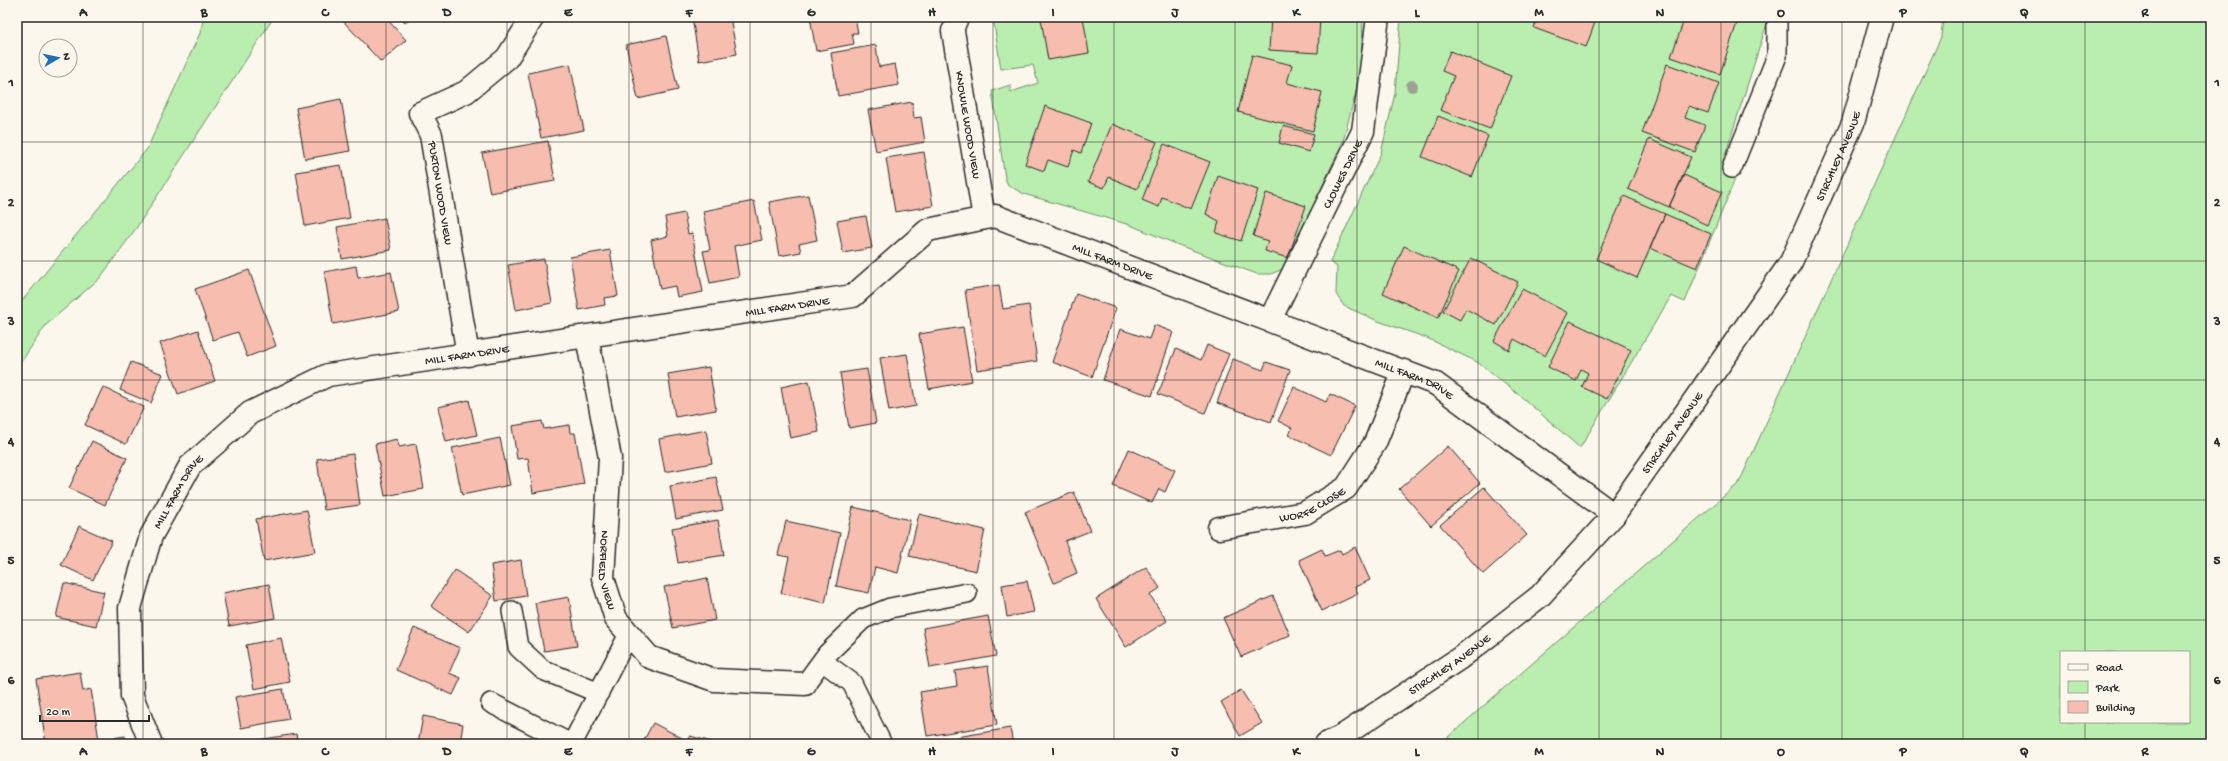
<svg xmlns="http://www.w3.org/2000/svg" width="2228" height="761" font-family="'Gochi Hand',sans-serif">
<style>
.green{fill:#b9eeaf;stroke:#728c6d;fill-rule:evenodd}
.building{fill:#f7bdaf;stroke:#2b2b2b}
.lines{fill:none;stroke-linecap:round;stroke-linejoin:round}
.service-casing{stroke:#2b2b2b;stroke-width:22}
.minor-casing{stroke:#2b2b2b;stroke-width:25}
.tertiary-casing{stroke:#2b2b2b;stroke-width:25}
.service{stroke:#fbf7ec;stroke-width:19}
.minor{stroke:#fbf7ec;stroke-width:22}
.tertiary{stroke:#fbf7ec;stroke-width:22}
.tree{fill:#9ca294}
.grid{fill:none;stroke:#2b2b2b;stroke-width:1;stroke-opacity:0.55}
.labels{text-anchor:middle;stroke-width:3;stroke-linejoin:round;paint-order:stroke}
.street-label{font-size:12px;fill:#2b2b2b;stroke:#fbf7ec}
.neatline{fill:none;stroke:#2b2b2b;stroke-width:1.5}
.grid-label{font-size:13px;text-anchor:middle;font-weight:bold;fill:#2b2b2b}
</style>
<rect width="100%" height="100%" fill="#fbf7ec"/>
<filter id="ink" filterUnits="userSpaceOnUse"><feTurbulence type="fractalNoise" baseFrequency=".025" numOctaves="2"/><feDisplacementMap in="SourceGraphic" scale="8" xChannelSelector="R" yChannelSelector="G"/><feConvolveMatrix kernelMatrix="1 2 1 2 8 2 1 2 1" color-interpolation-filters="sRGB"/></filter>
<g filter="url(#ink)">
<path class="green" d="M204,17h70l-137,210 -37,51 -54,47 -29,43v-61l130,-158 53,-116z
M993,17h370l-2,56 -18,68 -58,127 -14,6h-14l-76,-28 -51,-21 -106,-31 -16,-9 -3,-7 -13,-87 18,-6 1,7 27,-9 -5,-18 -32,4z
M1401,17h368l-47,148 16,7 -53,130 -14,-6 -91,152 -56,-49 -47,-37 -50,-24 -49,-17 -34,-15 -8,-12 1,-27 -7,-5 51,-109 14,-60z
M1943,17h268v727h-771l299,-261 202,-446zM2061,652h128v70h-128z"/>
<path class="building" d="M349,17h36l21,23 -25,22 -37,-40z
M399,17h13l-7,6z
M692,17h38l7,37 -38,7z
M810,17h45l3,16h-6l2,11 -38,7z
M1054,17h29l6,36 -41,7 -7,-41z
M1271,17h49l-2,36 -49,-3z
M1538,17h59l-11,30 -52,-19z
M1685,17h54l-19,57 -49,-17z
M666,36l12,54 -40,9 -12,-54z
M876,45l3,22 16,-3 4,21 -61,11 -7,-43z
M1450,51l61,25 -21,53 -50,-19 14,-34 -12,-5z
M1252,55l40,10 -5,18 35,9 -9,39 -75,-19z
M570,64l14,66 -43,8 -13,-65z
M1667,64l52,19 -11,30 -19,-7 -4,12 20,7 -10,27 -53,-19z
M341,99l9,52 -45,8 -9,-51z
M912,102l2,16 7,-1 4,25 -49,9 -8,-41z
M1045,106l46,17 -10,30 -7,-3 -6,17 -20,-7 -4,11 -19,-7z
M1438,116l50,20 -16,41 -50,-20z
M1112,124l45,18 -20,47 -28,-12 -5,11 -16,-6z
M1283,126l31,8 -5,18 -30,-9z
M1649,139l42,18 -22,50 -41,-18z
M548,141l7,40 -65,12 -8,-40z
M1164,144l46,18 -19,47 -29,-12 -3,10 -17,-7z
M924,152l9,54 -38,6 -9,-54z
M341,165l9,53 -45,8 -9,-54z
M1684,175l38,17 -15,33 -38,-18z
M1218,176l40,14 -17,51 -25,-8 3,-12 -13,-7z
M1266,193l40,13 -18,52 -23,-7 3,-10 -15,-5z
M808,195l9,45 -18,4 2,8 -22,4 -10,-54z
M1624,196l41,18 -28,64 -41,-19z
M754,201l8,39 -28,6 5,31 -29,6 -7,-32 7,-1 -7,-39z
M684,213l4,21 4,-1 11,59 -26,5 -2,-11 -15,3 -9,-49 17,-4 -3,-19z
M1665,214l46,20 -14,34 -47,-20z
M866,216l6,32 -29,5 -6,-32z
M385,218l6,32 -49,9 -5,-32z
M1404,246l55,25 -21,47 -55,-25z
M610,250l8,46 -14,2 1,7 -26,5 -9,-53z
M1471,258l47,24 -22,43 -30,-16 -6,11 -17,-9z
M544,259l8,44 -36,7 -8,-45z
M356,266l2,12 33,-6 8,40 -66,12 -9,-52z
M249,270l27,76 -29,11 -9,-25 -25,8 -18,-51z
M999,285l4,24 26,-4 8,56 -60,9 -12,-80z
M1522,289l46,24 -23,43 -31,-17 -5,11 -15,-9z
M1076,294l40,14 -24,69 -40,-15z
M1570,321l61,29 -24,49 -25,-12 6,-14 -7,-4 -5,12 -28,-14z
M1154,325l19,7 -21,64 -49,-16 17,-51 29,10z
M963,327l9,54 -43,8 -10,-55z
M198,330l17,51 -37,13 -18,-51z
M1207,345l22,9 -24,59 -47,-19 18,-45 25,11z
M907,354l9,52 -27,5 -9,-53z
M1233,359l30,11 3,-8 24,8 -19,52 -54,-19z
M131,362l32,12 -12,29 -31,-13z
M709,367l7,43 -41,7 -7,-43z
M867,369l9,54 -27,5 -9,-55z
M809,381l10,51 -29,6 -9,-51z
M103,387l41,20 -18,37 -41,-19z
M1294,387l32,15 4,-8 25,12 -24,49 -42,-20 3,-7 -14,-7z
M469,400l8,35 -31,7 -8,-35z
M542,421l2,8 25,-4 1,8h5l9,51 -51,9 -5,-35 -11,1 -5,-33z
M706,430l6,33 -47,9 -6,-33z
M500,438l10,47 -48,10 -10,-47z
M397,439l2,8 17,-3 8,45 -39,7 -10,-52z
M92,441l35,17 -22,47 -36,-17z
M1448,446l32,37 -49,43 -32,-37z
M1129,449l46,21 -10,22 -6,-3 -7,14 -39,-17z
M353,454l7,51 -36,5 -7,-51z
M716,477l7,33 -47,9 -6,-33z
M1484,487l43,48 -44,39 -43,-49z
M1074,492l16,39 -25,10 12,32 -23,10 -29,-71z
M853,507l57,13 -12,53 -23,-6 -6,26 -33,-7z
M307,510l8,42 -51,9 -8,-42z
M919,514l66,16 -9,41 -67,-15z
M718,520l6,35 -46,8 -6,-35z
M786,521l54,12 -15,70 -44,-10 8,-36 -11,-2z
M79,526l33,15 -19,39 -32,-15z
M1355,547l15,33 -15,7 3,7 -36,17 -23,-51 23,-11 3,7 15,-6 2,4z
M521,560l5,36 -30,5 -5,-36z
M1146,567l14,21 -10,7 17,26 -41,26 -30,-48z
M455,570l38,26 -24,36 -38,-26z
M707,578l8,42 -42,8 -9,-41z
M1027,581l7,31 -27,5 -5,-32z
M64,583l40,9 -8,34 -40,-9z
M269,584l6,34 -46,8 -6,-33z
M1273,596l17,39 -49,22 -18,-39z
M569,597l8,49 -33,5 -9,-48z
M988,616l8,40 -66,12 -7,-40z
M414,628l46,20 -11,25 12,5 -8,17 -57,-25z
M281,638l9,44 -36,7 -8,-44z
M988,666l9,59 -70,11 -7,-44 37,-6 -2,-15z
M80,672l3,19 8,-2 8,51 26,-4 2,8h-81l-10,-65z
M283,689l6,30 -48,9 -6,-31z
M1241,690l21,33 -22,13 -19,-34z
M423,716l40,8 -3,20h-42z
M653,723l31,16 -3,5h-39z
M1010,728l3,16h-54l-2,-7z
M296,734l2,10h-40l-1,-4z
M690,736l22,6 -1,2h-23z"/>
<g class="lines">
<defs>
<path id="service" d="M953,31l6,-14
M1732,168l45,-112v-39
M512,611l6,36 25,23 56,23
M822,661l30,22 30,61
M805,684l22,-30 36,-35 27,-11 77,-15
M491,703l80,41
M572,744l57,-110"/>
<g id="minor">
<path id="s1" d="M953,31l31,187"/>
<path id="s2" d="M1270,320l93,-189 15,-114"/>
<path id="s3" d="M587,337l23,121 -7,120 13,41 33,38 65,23 91,4"/>
<path d="M468,355l-37,-220 -11,-22 46,-21 41,-34 26,-41"/>
<path id="s4" d="M1219,528l86,-15 41,-25 29,-45 29,-72"/>
<path id="s5" d="M151,744l-19,-48 -2,-88 21,-72 39,-70 60,-53 78,-38 525,-79 75,-66 67,-14 441,168 178,131"/>
</g>
<g id="tertiary">
<path id="s6" d="M1326,744l18,-9 116,-77 80,-62 74,-81 177,-253 62,-139 29,-106"/>
</g>
</defs>
<use href="#service" class="service-casing"/>
<use href="#minor" class="minor-casing"/>
<use href="#tertiary" class="tertiary-casing"/>
<use href="#service" class="service"/>
<use href="#minor" class="minor"/>
<use href="#tertiary" class="tertiary"/>
</g>
<circle class="tree" cx="1412" cy="86" r="6"/>
</g>
<path class="grid" d="M143,17v727M265,17v727M386,17v727M507,17v727M629,17v727M750,17v727M871,17v727M993,17v727M1114,17v727M1235,17v727M1357,17v727M1478,17v727M1599,17v727M1721,17v727M1842,17v727M1963,17v727M2085,17v635M17,142h2194M17,261h2194M17,380h2194M17,500h2194M17,620h2194M2085,722v22"/>
<g class="labels">
<g class="street-label">
<text dy="4" stroke="none"><textPath href="#s1" startOffset="95">KNOWLE WOOD VIEW</textPath></text>
<text dy="4" stroke="none"><textPath href="#s6" startOffset="795">STIRCHLEY AVENUE</textPath></text>
<text dy="4" stroke="none"><textPath href="#s2" startOffset="163">CLOWES DRIVE</textPath></text>
<text transform="translate(441 193) rotate(81)" y="4">PURTON WOOD VIEW</text>
<text dy="4" stroke="none"><textPath href="#s5" startOffset="1287">MILL FARM DRIVE</textPath></text>
<text dy="4" stroke="none"><textPath href="#s5" startOffset="926">MILL FARM DRIVE</textPath></text>
<text dy="4" stroke="none"><textPath href="#s5" startOffset="602">MILL FARM DRIVE</textPath></text>
<text dy="4" stroke="none"><textPath href="#s5" startOffset="1611">MILL FARM DRIVE</textPath></text>
<text dy="4" stroke="none"><textPath href="#s6" startOffset="471">STIRCHLEY AVENUE</textPath></text>
<text dy="4" stroke="none"><textPath href="#s5" startOffset="267">MILL FARM DRIVE</textPath></text>
<text dy="4" stroke="none"><textPath href="#s4" startOffset="97">WORFE CLOSE</textPath></text>
<text dy="4" stroke="none"><textPath href="#s3" startOffset="236">NORFIELD VIEW</textPath></text>
<text dy="4" stroke="none"><textPath href="#s6" startOffset="147">STIRCHLEY AVENUE</textPath></text>
</g>
</g>
<rect width="2228" height="761" fill="none" stroke="#fbf7ec" stroke-width="44"/>
<rect x="2060" y="651" width="130" height="72" fill="#fbf7ec" stroke="#a8a59f"/>
<rect x="2068" y="664" width="20" height="6" fill="#fbf7ec" stroke="#a8a59f"/>
<text x="2096" y="671" font-size="12" fill="#2b2b2b">Road</text>
<rect x="2068" y="681" width="20" height="12" fill="#b9eeaf" stroke="#a8a59f"/>
<text x="2096" y="691" font-size="12" fill="#2b2b2b">Park</text>
<rect x="2068" y="701" width="20" height="12" fill="#f7bdaf" stroke="#a8a59f"/>
<text x="2096" y="711" font-size="12" fill="#2b2b2b">Building</text>
<g transform="translate(58 58) rotate(81)"><circle r="19" fill="#fbf7ec" stroke="#a8a59f"/>
<path d="M0-3L7 15L0 10L-7 15Z" fill="#1f6fb2"/>
<text y="-6" font-size="11" font-weight="bold" text-anchor="middle" fill="#2b2b2b">N</text>
</g>
<path d="M40 715v6h109v-6" fill="none" stroke="#2b2b2b" stroke-width="2"/>
<text x="46" y="715" font-size="12" fill="#2b2b2b" stroke="#fbf7ec" stroke-width="3" paint-order="stroke">20 m</text>
<rect x="22" y="22" width="2184" height="717" class="neatline"/>
<g class="grid-label">
<text x="83" y="16">A</text>
<text x="204" y="16">B</text>
<text x="325" y="16">C</text>
<text x="447" y="16">D</text>
<text x="568" y="16">E</text>
<text x="689" y="16">F</text>
<text x="811" y="16">G</text>
<text x="932" y="16">H</text>
<text x="1053" y="16">I</text>
<text x="1175" y="16">J</text>
<text x="1296" y="16">K</text>
<text x="1417" y="16">L</text>
<text x="1539" y="16">M</text>
<text x="1660" y="16">N</text>
<text x="1781" y="16">O</text>
<text x="1903" y="16">P</text>
<text x="2024" y="16">Q</text>
<text x="2145" y="16">R</text>
<text x="11" y="86">1</text>
<text x="2217" y="86">1</text>
<text x="11" y="206">2</text>
<text x="2217" y="206">2</text>
<text x="11" y="325">3</text>
<text x="2217" y="325">3</text>
<text x="11" y="445">4</text>
<text x="2217" y="445">4</text>
<text x="11" y="564">5</text>
<text x="2217" y="564">5</text>
<text x="11" y="684">6</text>
<text x="2217" y="684">6</text>
<text x="83" y="755">A</text>
<text x="204" y="755">B</text>
<text x="325" y="755">C</text>
<text x="447" y="755">D</text>
<text x="568" y="755">E</text>
<text x="689" y="755">F</text>
<text x="811" y="755">G</text>
<text x="932" y="755">H</text>
<text x="1053" y="755">I</text>
<text x="1175" y="755">J</text>
<text x="1296" y="755">K</text>
<text x="1417" y="755">L</text>
<text x="1539" y="755">M</text>
<text x="1660" y="755">N</text>
<text x="1781" y="755">O</text>
<text x="1903" y="755">P</text>
<text x="2024" y="755">Q</text>
<text x="2145" y="755">R</text>
</g>
</svg>
